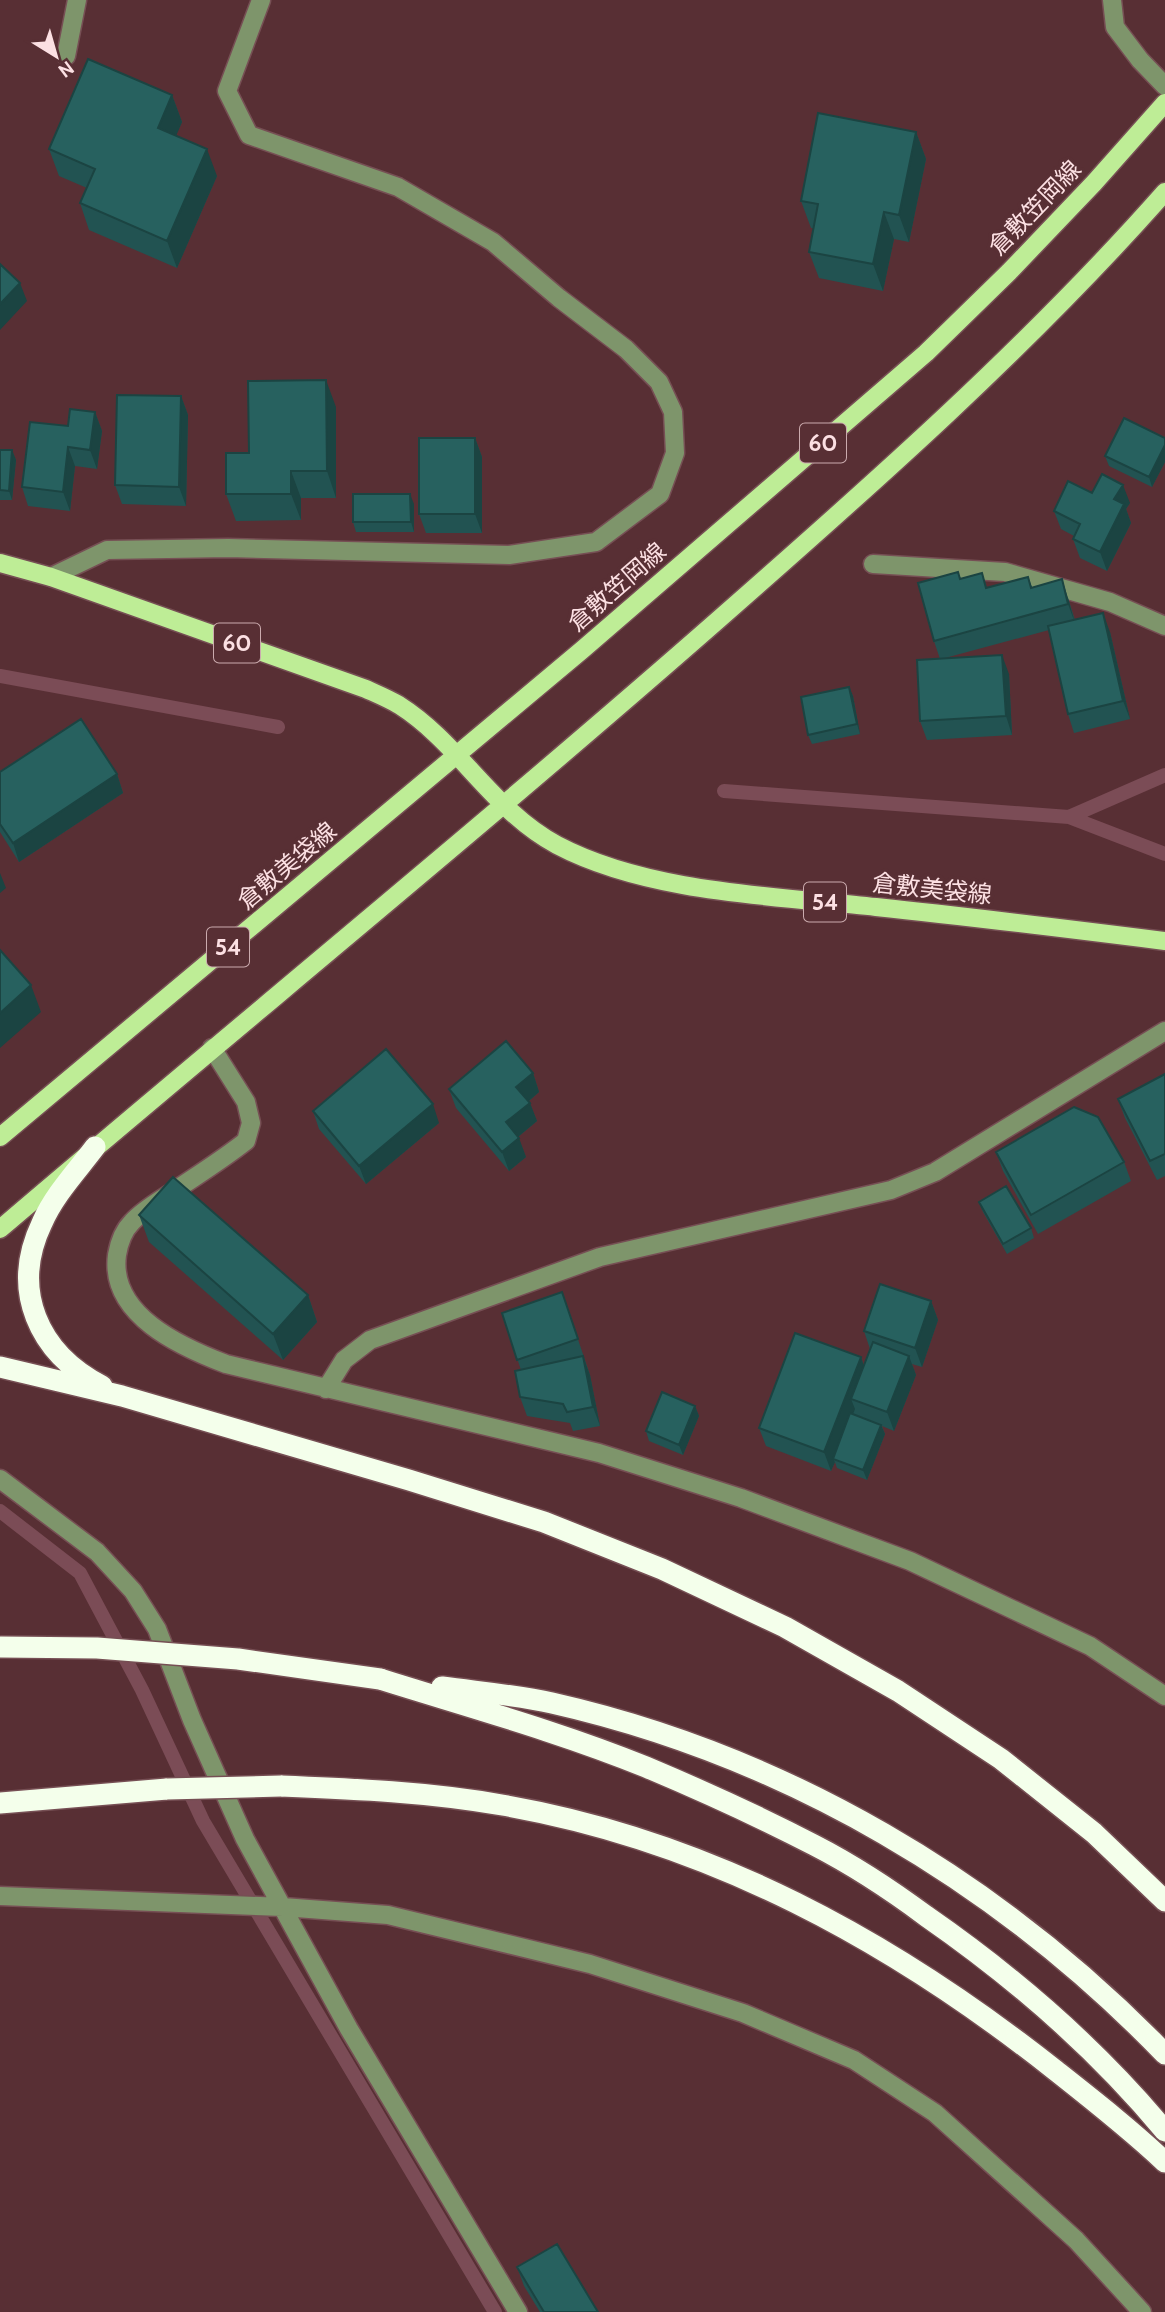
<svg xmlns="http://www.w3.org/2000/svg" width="1165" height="2312" font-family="Cabin,'Noto Sans JP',sans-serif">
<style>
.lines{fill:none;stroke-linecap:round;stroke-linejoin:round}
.stream{stroke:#7b4c56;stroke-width:14}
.minor-casing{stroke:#764f54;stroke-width:21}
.major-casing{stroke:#764f54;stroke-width:21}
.highway-casing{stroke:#764f54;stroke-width:24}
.minor{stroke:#7e956b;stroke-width:18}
.major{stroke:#beed96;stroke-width:18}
.highway{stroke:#f4ffeb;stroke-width:21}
.highway-bridge-casing{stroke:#764f54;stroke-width:24;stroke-linecap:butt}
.highway-bridge{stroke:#f4ffeb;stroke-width:21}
.wall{fill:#225352}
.shaded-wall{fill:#1b4442}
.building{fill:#27615f;stroke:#1b4442;stroke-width:2}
.labels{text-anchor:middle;stroke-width:7;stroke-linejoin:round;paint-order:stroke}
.shield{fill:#582f34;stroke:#cbabae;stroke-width:2}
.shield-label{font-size:23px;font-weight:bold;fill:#fce0e3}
.street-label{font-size:24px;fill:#fce0e3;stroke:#582f34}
</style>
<rect width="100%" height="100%" fill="#582f34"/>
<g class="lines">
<path class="stream" d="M0,676l278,51
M724,791l345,26 96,37
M1069,817l96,-42
M0,1511l80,62 62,117 61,131 292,491"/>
<defs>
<path id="minor" d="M1112,0l3,27 25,33 25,26
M66,56l11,-56
M873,564l132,8 105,30 55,24
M51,577l56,-27 121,-2 281,7 87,-13 64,-48 15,-41 -2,-41 -14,-30 -33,-33 -67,-51 -66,-56 -95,-55 -149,-52 -22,-44 34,-91
M212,1048l34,54 5,21 -5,18c-24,19 -50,35 -75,52 -14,9 -28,17 -39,29 -9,9 -13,21 -15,33 -8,60 64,92 109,109l373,89 142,45 169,63 180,85 75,50
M326,1389l18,-29 26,-20 230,-83 291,-67 44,-18 230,-141
M0,1479l97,73 36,39 24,38 35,91 53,119 104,190 169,283
M0,1896l283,11 105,8 202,49 153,49 111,47 81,53 141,127 66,72"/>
<path id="major" d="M0,563l51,14 315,112c11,5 23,10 33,16 60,38 94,106 158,140 91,48 218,51 319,62 97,10 193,22 289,34
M0,1137l582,-487 344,-297 83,-81 85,-89 71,-80
M0,1229c239,-204 482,-402 718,-609 155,-136 310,-273 447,-428"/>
<path id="highway" d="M95,1147c-18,24 -41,48 -53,76 -32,67 -4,130 60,163
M0,1367l122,29 287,84 135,42 118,47 123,58 113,64 103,68 93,74 71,68
M380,1679c89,28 180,53 266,88 57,24 114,50 168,78 39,20 77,45 112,71 88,61 170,132 239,215
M442,1687c36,5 74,8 110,16 234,53 447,179 613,351
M281,1786c74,3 148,6 221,19 208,36 390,136 553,265 38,30 75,59 110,92
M0,1803l167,-14"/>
</defs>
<use href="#minor" class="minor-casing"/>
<use href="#major" class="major-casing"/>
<use href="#highway" class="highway-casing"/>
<use href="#minor" class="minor"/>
<use href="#major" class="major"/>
<use href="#highway" class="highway"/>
<defs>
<path id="highway-bridge" d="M0,1647l97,1 141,11 142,20
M167,1789l114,-3"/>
</defs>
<use href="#highway-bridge" class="highway-bridge-casing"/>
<use href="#highway-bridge" class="highway-bridge"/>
</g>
<path class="wall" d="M172,95l10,27 -6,13 41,41 -40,92 -88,-38 -9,-27 7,-15 -28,-12 -10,-27z
M916,132l10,27 -17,83 -15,-3 -11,52 -64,-13 -10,-26 5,-24h-3l-10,-27z
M181,396l7,19 -2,91 -64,-2 -7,-19z
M336,407v91h-35v22l-65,1 -10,-27 23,-41z
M95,412l7,19 -5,38 -22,-3 -5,45 -42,-5 -6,-19 46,-61z
M475,438l7,19v76h-56l-7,-19z
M1165,438v24l-13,25 -43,-21 -4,-10z
M0,450h12l4,10 -4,40h-12z
M1092,493l38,10 -4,6 5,14 -24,48 -27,-13 -7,-19 1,-3 -13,-7 -7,-18z
M414,504v28h-58l-3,-10z
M982,573l5,15 41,-11 4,10 36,11 7,22 35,12 20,87 -56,14 -6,-19 -19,-84 -104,28 64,16 3,61 -85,5 -7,-19 20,-62 -6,-18 27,-62z
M849,687l4,9 7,38 -48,10 -4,-9z
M0,772l117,2 6,19 -104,69 -19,-30z
M533,1073l6,19 -10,9 8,20 -19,16 8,20 -17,14 -53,-63 -7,-19z
M1165,1074v102l-8,4 -32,-62 -7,-19z
M313,1111l126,12 -73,61 -47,-55z
M996,1152l128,10 7,19 -93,53 -35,-63z
M979,1202l52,26 3,10 -27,16 -24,-42z
M139,1215l169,80 9,27 -34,38 -134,-118z
M562,1292l28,83 10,51 -27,5 -3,-8 -43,-7 -7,-19 1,-27 -19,-57z
M931,1301l7,19 -16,47 -10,-3 4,11 -22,56 -12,-5 3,8 -18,46 -30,-12 -2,-6 -4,9 -65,-25 -7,-18 102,-71 3,9 6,-17 -6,-18z
M695,1406l4,10 -16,39 -34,-14 -3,-10z
M517,2267l81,45h-58l-16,-26z"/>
<path class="shaded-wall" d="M172,95l10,27 -14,33 -10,-27z
M916,132l10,27 -17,83 -10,-27z
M207,149l10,27 -40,92 -10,-27z
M884,212l10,27 -11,52 -10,-27z
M20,283l7,18 -27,29v-26z
M326,380l10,27v91l-9,-27z
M181,396l7,19 -2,91 -7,-19z
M95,412l7,19 -5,38 -7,-19z
M475,438l7,19v76l-7,-19z
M1165,445v17l-13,25 -3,-10z
M68,447l7,19 -5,45 -7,-19z
M12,450l4,10 -4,40 -3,-9z
M291,471l10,27v22l-10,-26z
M1123,485l7,18 -4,6 5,14 -24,48 -7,-19 14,-53z
M410,494l4,10v28l-3,-10z
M1062,579l6,19 7,25 -7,-19z
M1103,613l7,19 20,87 -7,-18z
M1002,655l7,19 3,61 -6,-19z
M849,687l4,9 7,38 -3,-10z
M117,774l6,19 -104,69 -6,-19z
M0,873l6,15 -6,5z
M31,985l10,27 -41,36v-35z
M533,1073l6,19 -16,14 -7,-19z
M530,1103l7,18 -24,20 -7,-19z
M433,1104l6,19 -73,61 -7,-18z
M519,1138l7,19 -17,14 -7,-19z
M308,1295l9,27 -34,38 -10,-26z
M931,1301l7,19 -16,47 -7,-19z
M583,1356l7,19 10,51 -7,-19z
M909,1356l7,19 -22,56 -7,-19z
M861,1357l6,19 -16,23 4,10 -19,50h-3l2,3 -4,9 -7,-19z
M695,1406l4,10 -16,39 -4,-10z
M881,1425l4,9 -18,46 -4,-10z"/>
<path class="building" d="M88,59l84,36 -14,33 49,21 -40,92 -87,-38 15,-34 -46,-20z
M818,113l98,19 -17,83 -15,-3 -11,52 -64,-12 9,-48 -17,-3z
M0,264l20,19 -20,21z
M326,380l1,91h-36v23h-65v-41h23l-1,-72z
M117,395l64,1 -2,91 -64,-2z
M70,409l25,3 -5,38 -22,-3 -5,45 -41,-5 8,-65 38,4z
M1124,418l41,20v7l-16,32 -44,-21z
M419,438h56v76h-56z
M0,450h12l-3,41 -9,-1z
M1102,474l21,11 -9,14 10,5 -24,48 -27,-13 7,-15 -26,-13 14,-30 24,12z
M353,494h57l1,28h-58z
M958,572l2,7 22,-6 4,15 42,-11 3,11 31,-9 6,25 -134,37 -16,-58z
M1103,613l20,88 -55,13 -20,-88z
M1002,655l4,61 -86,5 -3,-61z
M849,687l8,37 -49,11 -7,-38z
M81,719l36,55 -104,69 -13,-19v-52z
M0,950l31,35 -31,28z
M506,1041l27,32 -17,14 14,16 -24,19 13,16 -17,14 -53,-63z
M386,1049l47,55 -74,62 -46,-55z
M1165,1074v80l-15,7 -32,-62z
M1074,1107l24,10 26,45 -93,53 -35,-63z
M173,1177l135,118 -35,39 -134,-119z
M1006,1186l25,42 -28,16 -24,-42z
M880,1284l51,17 -16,47 -51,-17z
M562,1292l16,47 -61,21 -15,-47z
M795,1333l66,24 -37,95 -65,-24z
M873,1342l36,14 -22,56 -36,-13z
M583,1356l10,51 -26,5 -4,-8 -43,-7 -5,-26z
M662,1392l33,14 -16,39 -33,-14z
M850,1413l31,12 -18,45 -30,-11z
M557,2244l41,68h-54l-27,-45z"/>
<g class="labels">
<g class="shield">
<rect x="800" y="423.5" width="46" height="39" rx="5"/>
<rect x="214" y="623.5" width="46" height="39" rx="5"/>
<rect x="804" y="882.5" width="42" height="39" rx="5"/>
<rect x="207" y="927.5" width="42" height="39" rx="5"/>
</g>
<g class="shield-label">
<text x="823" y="451">60</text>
<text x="237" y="651">60</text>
<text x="825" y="910">54</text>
<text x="228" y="955">54</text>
</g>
<g class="street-label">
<text transform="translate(1035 208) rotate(-46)" y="8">倉敷笠岡線</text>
<text transform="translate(617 587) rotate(-41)" y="8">倉敷笠岡線</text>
<text transform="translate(287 866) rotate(-40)" y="8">倉敷美袋線</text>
<text transform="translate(932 889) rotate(6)" y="8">倉敷美袋線</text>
</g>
</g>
<g transform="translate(56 56) rotate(143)" stroke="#582f34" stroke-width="5" paint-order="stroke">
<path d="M0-5L12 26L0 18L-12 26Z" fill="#fce0e3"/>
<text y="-10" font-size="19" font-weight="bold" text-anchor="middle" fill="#fce0e3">N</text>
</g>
</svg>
